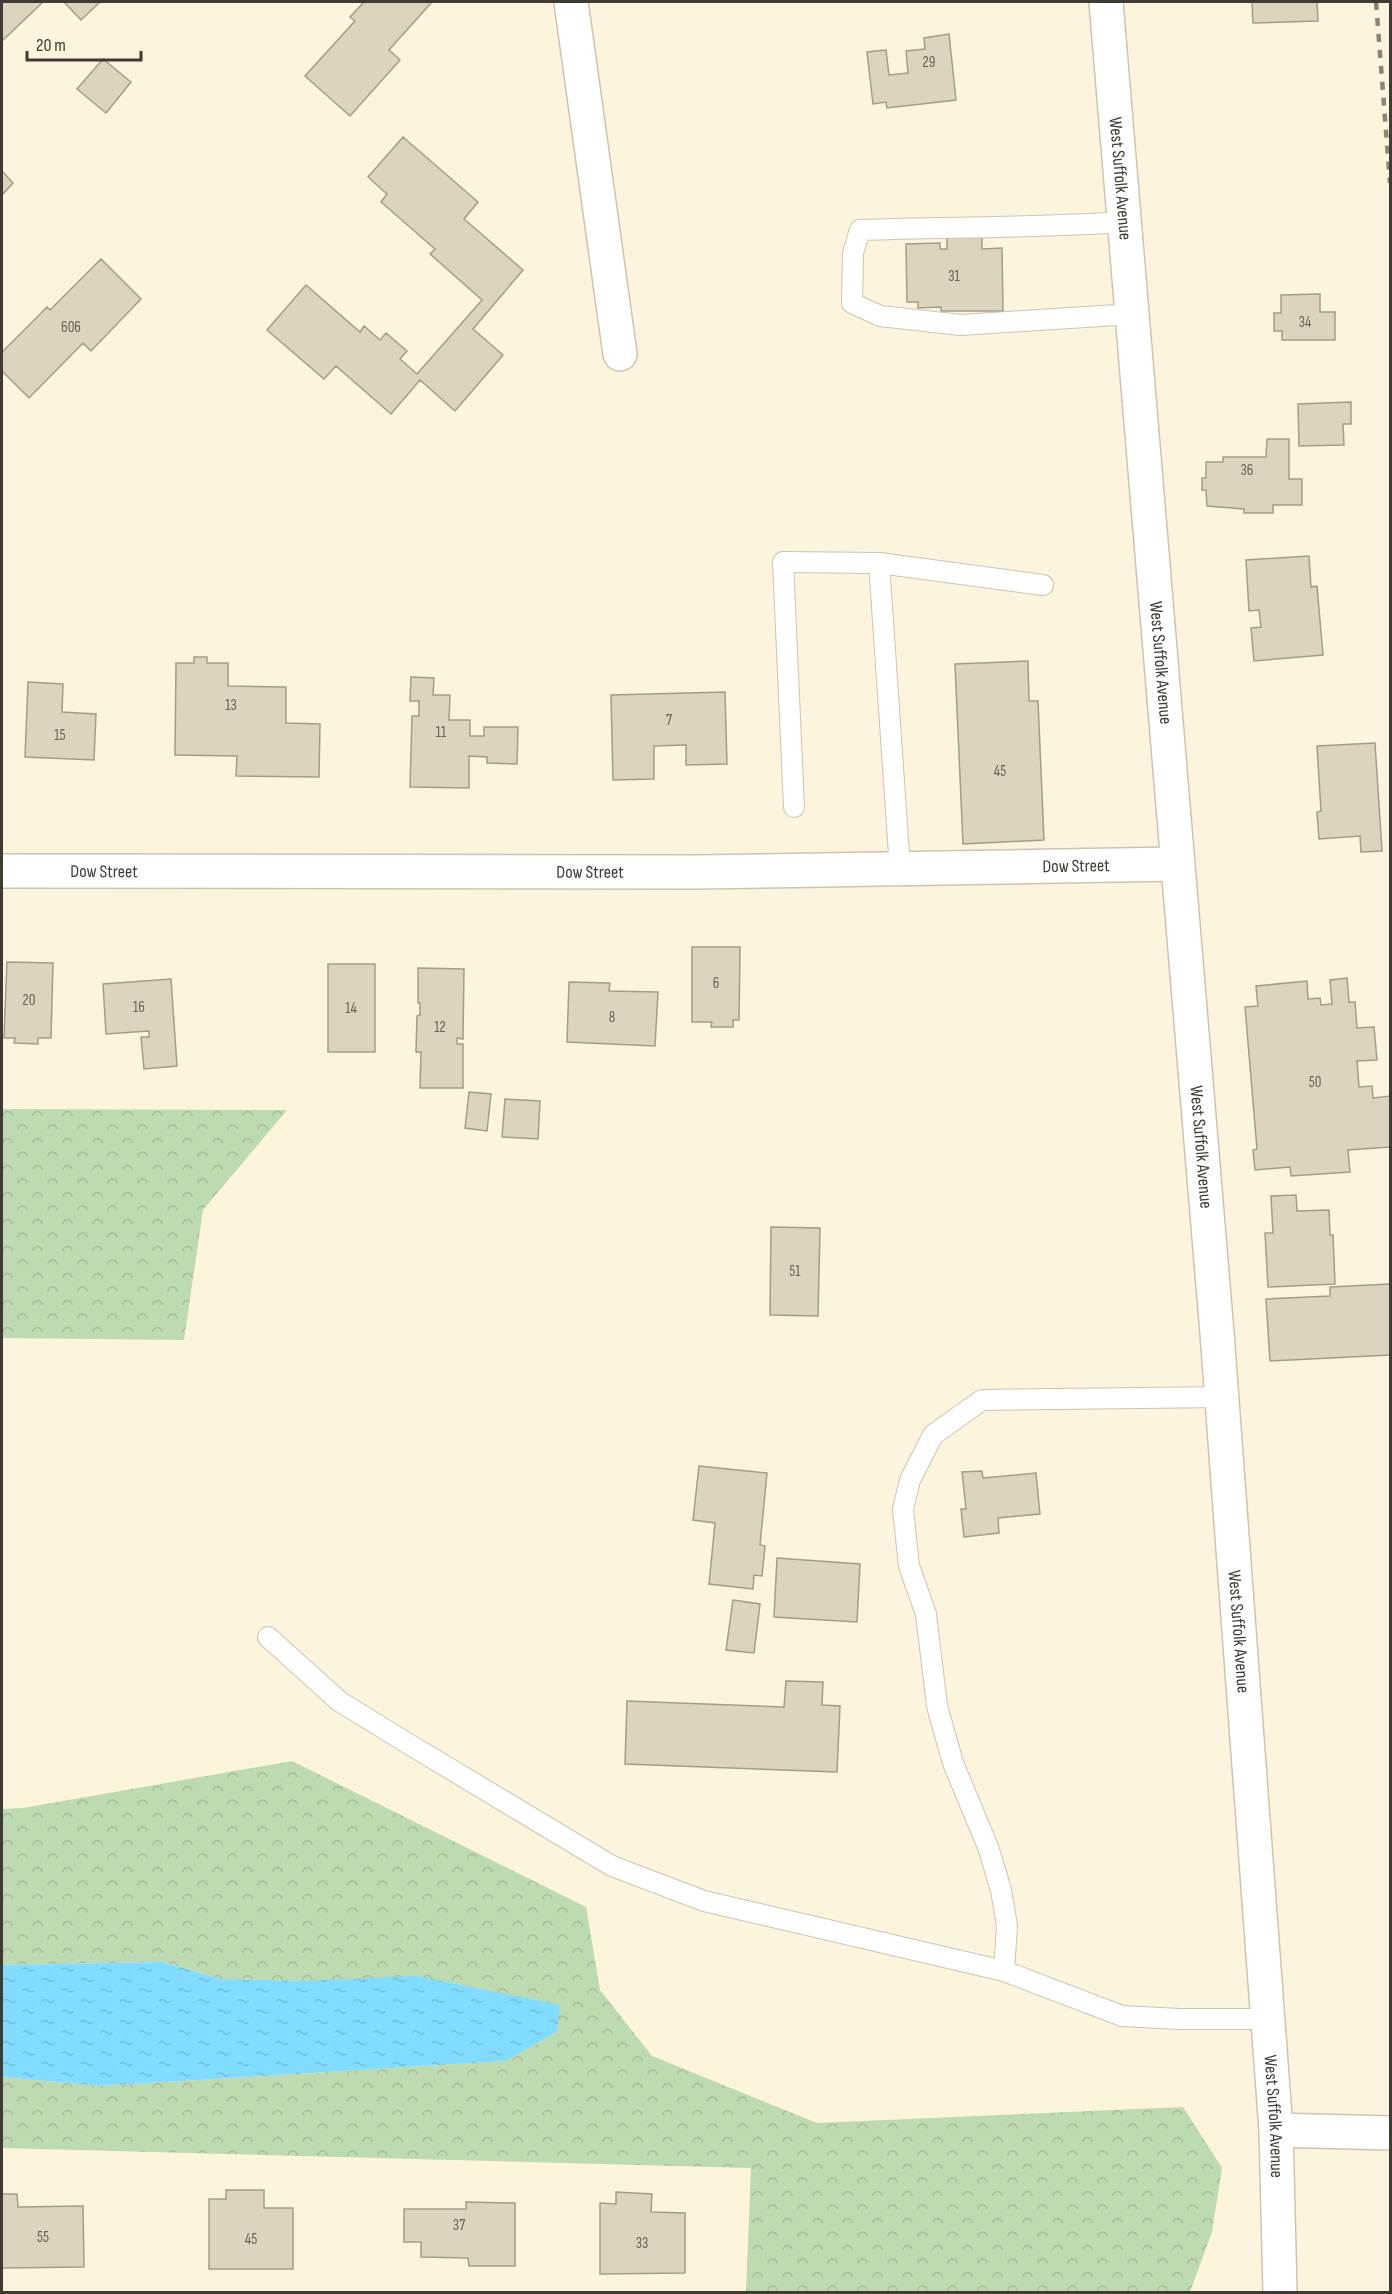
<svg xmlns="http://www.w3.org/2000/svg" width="1392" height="2294" font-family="'Sofia Sans Condensed',sans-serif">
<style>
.forest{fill:url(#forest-crowns)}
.water{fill:url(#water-ripples)}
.building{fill:#ddd4bf;stroke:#a49c88;stroke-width:1.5}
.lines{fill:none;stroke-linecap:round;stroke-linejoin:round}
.lane-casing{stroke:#cdc4b0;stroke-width:22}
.street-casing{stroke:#cdc4b0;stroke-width:36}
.secondary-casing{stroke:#cdc4b0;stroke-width:36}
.lane{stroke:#fff;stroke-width:20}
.street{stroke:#fff;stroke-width:33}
.secondary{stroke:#fff;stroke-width:33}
.rail{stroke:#8b8578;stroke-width:4.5;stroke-dasharray:8 8;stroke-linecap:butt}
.labels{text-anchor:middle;stroke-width:4.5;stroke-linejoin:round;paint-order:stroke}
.number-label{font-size:15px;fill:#666156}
.street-label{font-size:18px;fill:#3f3b33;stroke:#fdf4de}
</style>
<defs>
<pattern id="forest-crowns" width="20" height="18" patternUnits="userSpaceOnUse" patternTransform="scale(1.5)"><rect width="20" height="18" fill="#bddab1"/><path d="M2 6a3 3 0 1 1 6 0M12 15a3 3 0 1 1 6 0" fill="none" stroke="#a4bc99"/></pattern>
<pattern id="water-ripples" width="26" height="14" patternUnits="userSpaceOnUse" patternTransform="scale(1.5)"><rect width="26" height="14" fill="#81dcff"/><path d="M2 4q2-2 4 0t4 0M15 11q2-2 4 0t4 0" fill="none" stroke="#70bedb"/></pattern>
</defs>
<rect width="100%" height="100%" fill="#fdf4de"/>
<path class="forest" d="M2,1109l285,1 -84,100 -19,130 -182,-2z
M292,1761l294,146 14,83 52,66 165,67 366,-16 39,61 -10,64 -22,60h-444l5,-124 -749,-20v-71l99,9 405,-25 51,-29 2,-27 -253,-24 -86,-2 -57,-17 -161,3v-156l21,-1z"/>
<path class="water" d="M163,1962l57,17 86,2 110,-5 144,29 -3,27 -51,29 -405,25 -99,-9v-112z"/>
<path class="building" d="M2,2h41l-41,39z
M64,2h36l-19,18z
M364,2h68l-43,48 11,10 -50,56 -45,-40 50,-55 -5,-4z
M1252,2h65l1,19 -65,2z
M949,34l7,66 -69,8 -1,-6 -13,2 -6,-52 19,-2 3,25 19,-2 -2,-22 19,-2 -1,-11z
M103,59l28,23 -25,31 -29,-24z
M403,137l75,65 -14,17 59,51 -50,59 30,26 -48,56 -35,-31 -29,34 -55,-48 -12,13 -57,-49 39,-45 54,47 4,-6 16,14 6,-7 21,18 -7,8 17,15 65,-74 -52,-46 5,-5 -54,-47 6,-8 -19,-17z
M2,171l11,12 -11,12z
M947,235h35v14l20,-1 1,63h-62v-4l-23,1v-6h-11l-1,-58 34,-1v6h7z
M101,259l40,40 -50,52 -8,-8 -54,55 -27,-27v-19l45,-45 3,3z
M1320,294v18h15v28h-53v-9h-8v-18h7v-18z
M1351,402v22h-8l1,21 -45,1 -1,-42z
M1267,439h22v40h13v26h-29v8h-29v-4l-37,-3 -1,-16h-4v-12h4v-16h17v-5h43z
M1309,556l2,31 6,-1 6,69 -69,6 -3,-33 10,-1 -2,-17 -10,1 -3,-51z
M194,657h13v6h21v23l58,1v36l34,1 -1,53 -83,-1 1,-20 -62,-1 1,-92h18z
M1028,661l1,40h9l6,139 -81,4 -8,-180z
M411,677l23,1 -1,17h17l-1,25h21v16h14v-9h34l-1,37 -30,-1v-6l-18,-1v32l-59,-1 2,-71h7v-15h-9z
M28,682l35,2 -1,28 34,2 -2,46 -69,-3z
M725,692l2,72 -41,1v-20l-32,1v33l-41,1 -2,-85z
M1375,743l7,108 -21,1 -1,-16 -41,3 -2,-27 4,-1 -4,-65z
M692,947h48l-1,73h-6v7h-22l1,-5h-20z
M7,962l46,1 -2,75h-13v6l-24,-1 1,-5h-11z
M328,964h47v88h-47z
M418,968l46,1 -1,70 -6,-1v6h6v44h-43l1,-36h-5l1,-36 3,-1v-12h-2z
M1347,978l2,24h6l2,26 17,-1 3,33 -20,1 2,26 13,-1 1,12 17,-2v51l-42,3 2,22 -59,4 -1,-9 -35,3 -2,-20 4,-1 -12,-142 13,-1 -2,-20 51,-5 1,18 12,-1 1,7 11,-1 -2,-24z
M171,979l6,87 -33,3 -3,-32h8v-6l-43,3 -3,-50z
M569,982l41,1 -1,8 49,1 -3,54 -88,-4z
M469,1092l22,2 -4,37 -22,-3z
M505,1099l35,2 -2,38 -36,-2z
M1296,1195l1,16 32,-1 1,25h3l2,49 -67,3 -3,-54h8l-2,-37z
M771,1227l49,1 -2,88 -48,-1z
M1390,1284v71l-120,6 -4,-62 64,-3v-9z
M699,1466l68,7 -7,72 5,1 -3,30 -8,-1 -1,14 -44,-5 6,-61 -22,-3z
M982,1471l1,7 53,-5 4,41 -42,4 1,15 -35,4 -3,-28h5l-4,-37z
M777,1558l83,6 -3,58 -83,-5z
M733,1600l27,4 -6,49 -28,-3z
M786,1681l37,1 -1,23 18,1 -3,66 -212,-8 2,-63 157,6z
M226,2190h38v18h29v61h-84v-70h17z
M616,2192l36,2 -1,18 34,1v60l-85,1v-71l16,1z
M2,2194h15l1,13 65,-1 1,61 -82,1z
M466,2202l49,1v63h-46l-1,-8 -47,-1v-15h-17v-33h62z"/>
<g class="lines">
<defs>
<path id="lane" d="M1124,222c-88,6 -176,5 -264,8l-7,23 -1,50 28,13 81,9 171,-11
M879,563l21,306
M794,807l-11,-245 96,1 164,22
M268,1637l71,64 68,42 205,123 92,35 300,70 118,45 58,3h87
M1004,1971l3,-45 -6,-36 -13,-43 -35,-84 -16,-57 -11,-92 -17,-48 -6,-57 7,-29 23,-45 49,-35 240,-3"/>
<g id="street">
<path d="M571,2l49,352"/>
<path id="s1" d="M2,871l695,1 480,-8"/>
<path d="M1276,2130l114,3"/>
</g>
<g id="secondary">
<path id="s2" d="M1106,2l111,1331 59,797 4,162"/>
</g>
</defs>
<use href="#lane" class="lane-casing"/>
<use href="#street" class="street-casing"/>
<use href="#secondary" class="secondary-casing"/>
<use href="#lane" class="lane"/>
<use href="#street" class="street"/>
<use href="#secondary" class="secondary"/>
<path class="rail" d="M1376,2l14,181"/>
</g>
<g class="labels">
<g class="number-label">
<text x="929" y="67">29</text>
<text x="954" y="281">31</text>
<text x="1305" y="327">34</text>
<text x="71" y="332">606</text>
<text x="1247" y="475">36</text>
<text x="231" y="710">13</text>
<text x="669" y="725">7</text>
<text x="441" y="737">11</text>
<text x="60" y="740">15</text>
<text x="1000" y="776">45</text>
<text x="716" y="988">6</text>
<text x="29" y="1005">20</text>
<text x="139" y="1012">16</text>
<text x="351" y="1013">14</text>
<text x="612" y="1022">8</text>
<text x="440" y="1032">12</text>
<text x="1315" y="1087">50</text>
<text x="795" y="1276">51</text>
<text x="459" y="2230">37</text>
<text x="43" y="2242">55</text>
<text x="251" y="2244">45</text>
<text x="642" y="2248">33</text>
</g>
<g class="street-label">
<text dy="6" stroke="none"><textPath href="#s2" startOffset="177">West Suffolk Avenue</textPath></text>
<text dy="6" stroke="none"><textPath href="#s2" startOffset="663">West Suffolk Avenue</textPath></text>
<text dy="6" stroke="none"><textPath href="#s1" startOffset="1074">Dow Street</textPath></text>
<text dy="6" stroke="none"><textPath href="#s1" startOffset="102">Dow Street</textPath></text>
<text dy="6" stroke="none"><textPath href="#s1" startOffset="588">Dow Street</textPath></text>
<text dy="6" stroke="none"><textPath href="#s2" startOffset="1149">West Suffolk Avenue</textPath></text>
<text dy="6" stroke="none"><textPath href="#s2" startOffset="1635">West Suffolk Avenue</textPath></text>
<text dy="6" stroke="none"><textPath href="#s2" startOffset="2121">West Suffolk Avenue</textPath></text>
</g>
</g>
<rect width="1392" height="2294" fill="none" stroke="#3f3b33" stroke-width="6"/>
<path d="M27 51v9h114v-9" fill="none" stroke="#3f3b33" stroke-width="3"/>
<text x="36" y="51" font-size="18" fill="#3f3b33" stroke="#fdf4de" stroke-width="4.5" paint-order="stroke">20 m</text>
</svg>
